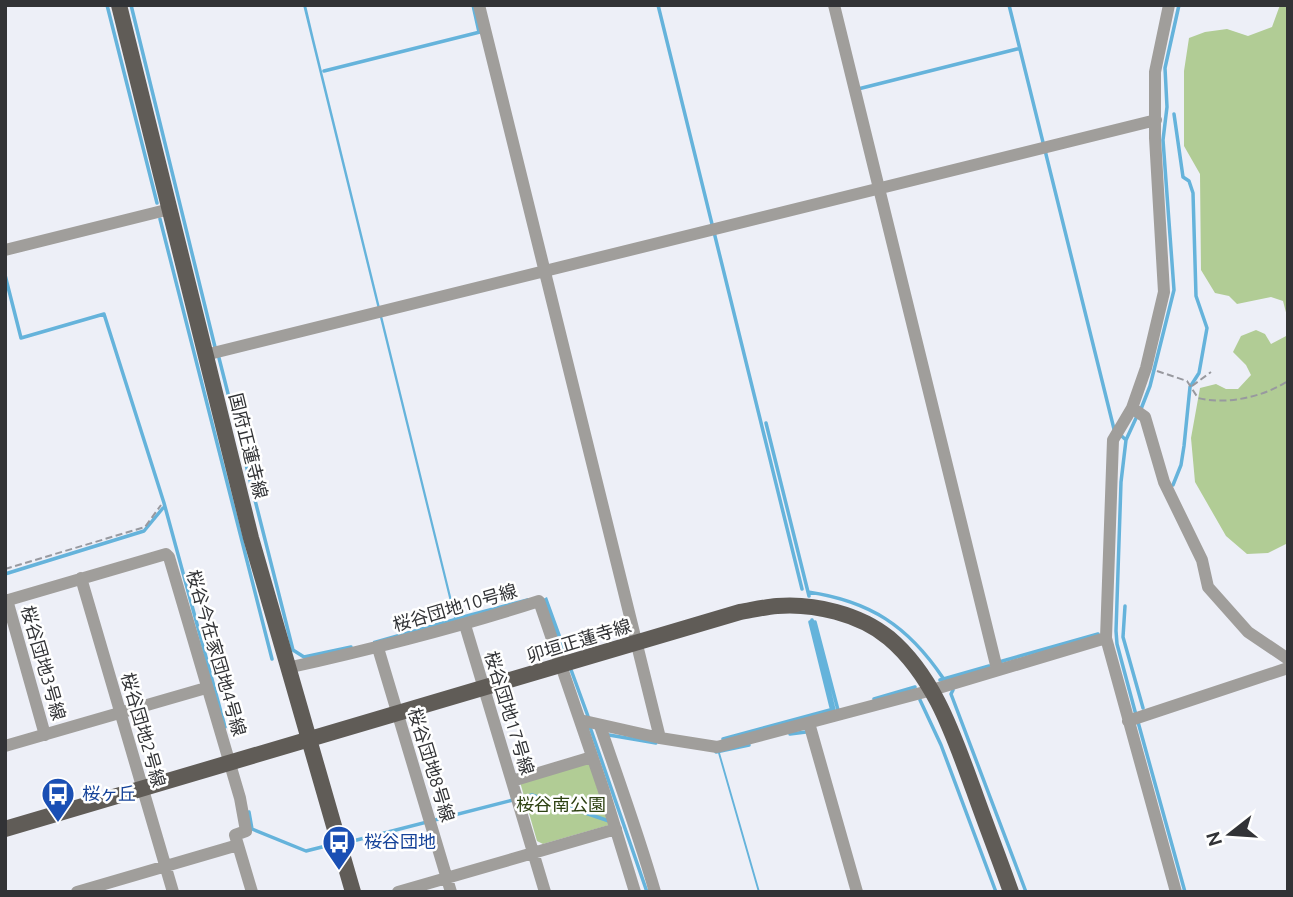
<svg xmlns="http://www.w3.org/2000/svg" width="1293" height="897" font-family="Ubuntu,'Noto Sans JP',sans-serif">
<style>
.green{fill:#b1cc95}
.water{fill:#65b3db}
.lines{fill:none;stroke-linecap:round;stroke-linejoin:round}
.stream{stroke:#65b3db;stroke-width:3.5}
.path{stroke:#98999f;stroke-width:2;stroke-dasharray:7 3.5;stroke-linecap:butt}
.minor{stroke:#a09e9b;stroke-width:12}
.major{stroke:#605c57;stroke-width:16}
.labels{text-anchor:middle;stroke-width:5;stroke-linejoin:round;paint-order:stroke}
.street-label{font-size:18px;fill:#323336;stroke:#fff}
.transit-label{font-size:18px;fill:#164399;stroke:#fff;text-anchor:start}
.park-label{font-size:18px;fill:#2e4213;stroke:#fff}
</style>
<rect width="100%" height="100%" fill="#edeff7"/>
<path class="green" d="M1280,5h8v315l-5,-19 -12,-4 -34,7 -8,-8 -14,-3 -14,-23 -1,-96 -16,-28v-75l5,-33 16,-6 22,-3 21,7 24,-9z
M1256,330l9,4 6,10 17,-9v208l-20,10 -21,1 -21,-18 -31,-54 -4,-44 9,-50 16,-4 10,5h12l13,-14 -5,-10 -13,-13 8,-16z
M589,762l20,63 -66,19 -6,-3 -17,-59z"/>
<path class="water" d="M303,5h3l8,34 142,578 72,-19 1,2 -156,44v-3l81,-23z
M547,597l20,55 -4,1 -20,-54z
M718,753h2l40,139h-2z"/>
<g class="lines">
<path class="stream" d="M107,5l50,198
M131,5l84,342
M473,5l6,27
M658,5l144,584
M1009,5l105,424 12,11
M324,71l156,-39
M858,89l159,-40
M160,219l112,440
M5,275l16,63 83,-24 60,189 61,224
M219,358l74,292 11,7 47,-10
M1141,409l9,-23 24,-96 -11,-150 4,-33 -2,-39 14,-63
M766,423l43,173
M1173,485l8,-20 3,-19 6,-59 9,-14 8,-45 -11,-32 -3,-103 -4,-12 -6,-4 -9,-63
M5,574l139,-43 19,-23
M808,592c62,9 100,34 135,86
M1125,606l-2,31 20,71
M812,620l22,90
M810,622l21,85
M815,622l23,88
M999,662l99,-28
M570,667l19,52
M940,680l49,-14
M953,690l-2,4 75,198
M874,699l41,-12
M920,700l21,45 55,147
M1136,715l-19,-71 -1,-13 5,-149 5,-42 11,-24
M1138,722l47,170
M590,727l57,165
M790,734l16,-2
M609,735l47,8
M723,739l107,-29 3,1
M716,752l33,-7
M520,798l12,-3 77,26
M249,812l3,17 54,22 20,-5
M349,842l164,-42"/>
<path class="path" d="M1157,371l30,10 11,17c29,7 65,-1 90,-17
M1192,386l19,-14
M5,569l140,-42 16,-22"/>
<path class="minor" d="M479,5l181,733
M834,5l163,664
M1169,5l-14,67v66l9,154 -18,76 -14,40 -19,32 -7,198 70,254
M5,250l165,-41
M205,355l951,-235
M1132,408l13,9 19,65 38,78 6,27 40,45 40,27
M81,578l92,314
M7,600l38,135
M5,601l161,-47 3,3 71,241 6,33 -11,4 3,10
M465,625l80,267
M378,648l73,244
M287,668c85,-19 169,-40 252,-67l64,187 32,104
M580,720l80,18 57,9 215,-57 174,-52
M1128,721l160,-53
M809,723l48,169
M600,726c19,55 39,110 55,166
M5,746l201,-58
M512,781l80,-24
M77,892l161,-47 14,47
M398,892l218,-63"/>
<path class="major" d="M119,5l132,533 102,354
M5,829l735,-217c12,-2 25,-5 37,-6 37,-3 83,8 112,32 46,39 65,99 85,153 12,34 25,67 37,101"/>
</g>
<defs>
<symbol id="bus-pin" viewBox="-11 -11 22 30"><path d="M0 17L-7.5 6A9.5 9.5 0 1 1 7.5 6Z" fill="#1a4fb4" stroke="#fff"/><path d="M-5-6H5V4H4V6H2V4H-2V6H-4V4H-5ZM-3.5-4V0h7V-4ZM-3.5 1.2v1.5H-2V1.2ZM2 1.2v1.5H3.5V1.2Z" fill="#fff"/></symbol>
</defs>
<g fill-rule="evenodd">
<use href="#bus-pin" x="39" y="775" width="38" height="52"/>
<use href="#bus-pin" x="320" y="823" width="38" height="52"/>
</g>
<g class="labels">
<g class="street-label">
<text transform="translate(248 446) rotate(76)" y="6">国府正蓮寺線</text>
<text transform="translate(455 608) rotate(-16)" y="6">桜谷団地10号線</text>
<text transform="translate(579 641) rotate(-17)" y="6">卯垣正蓮寺線</text>
<text transform="translate(216 653) rotate(74)" y="6">桜谷今在家団地4号線</text>
<text transform="translate(43 663) rotate(74)" y="6">桜谷団地3号線</text>
<text transform="translate(509 713) rotate(73)" y="6">桜谷団地17号線</text>
<text transform="translate(143 730) rotate(74)" y="6">桜谷団地2号線</text>
<text transform="translate(431 765) rotate(73)" y="6">桜谷団地8号線</text>
</g>
<g class="transit-label">
<text x="82" y="800">桜ヶ丘</text>
<text x="364" y="848">桜谷団地</text>
</g>
<g class="park-label">
<text x="561" y="811">桜谷南公園</text>
</g>
</g>
<rect width="1293" height="897" fill="none" stroke="#323336" stroke-width="14"/>
<g transform="translate(1230 834) rotate(253)" stroke="#ffffff" stroke-width="5" paint-order="stroke">
<path d="M0-5L12 26L0 18L-12 26Z" fill="#323336"/>
<text y="-10" font-size="19" font-weight="bold" text-anchor="middle" fill="#323336">N</text>
</g>
</svg>
